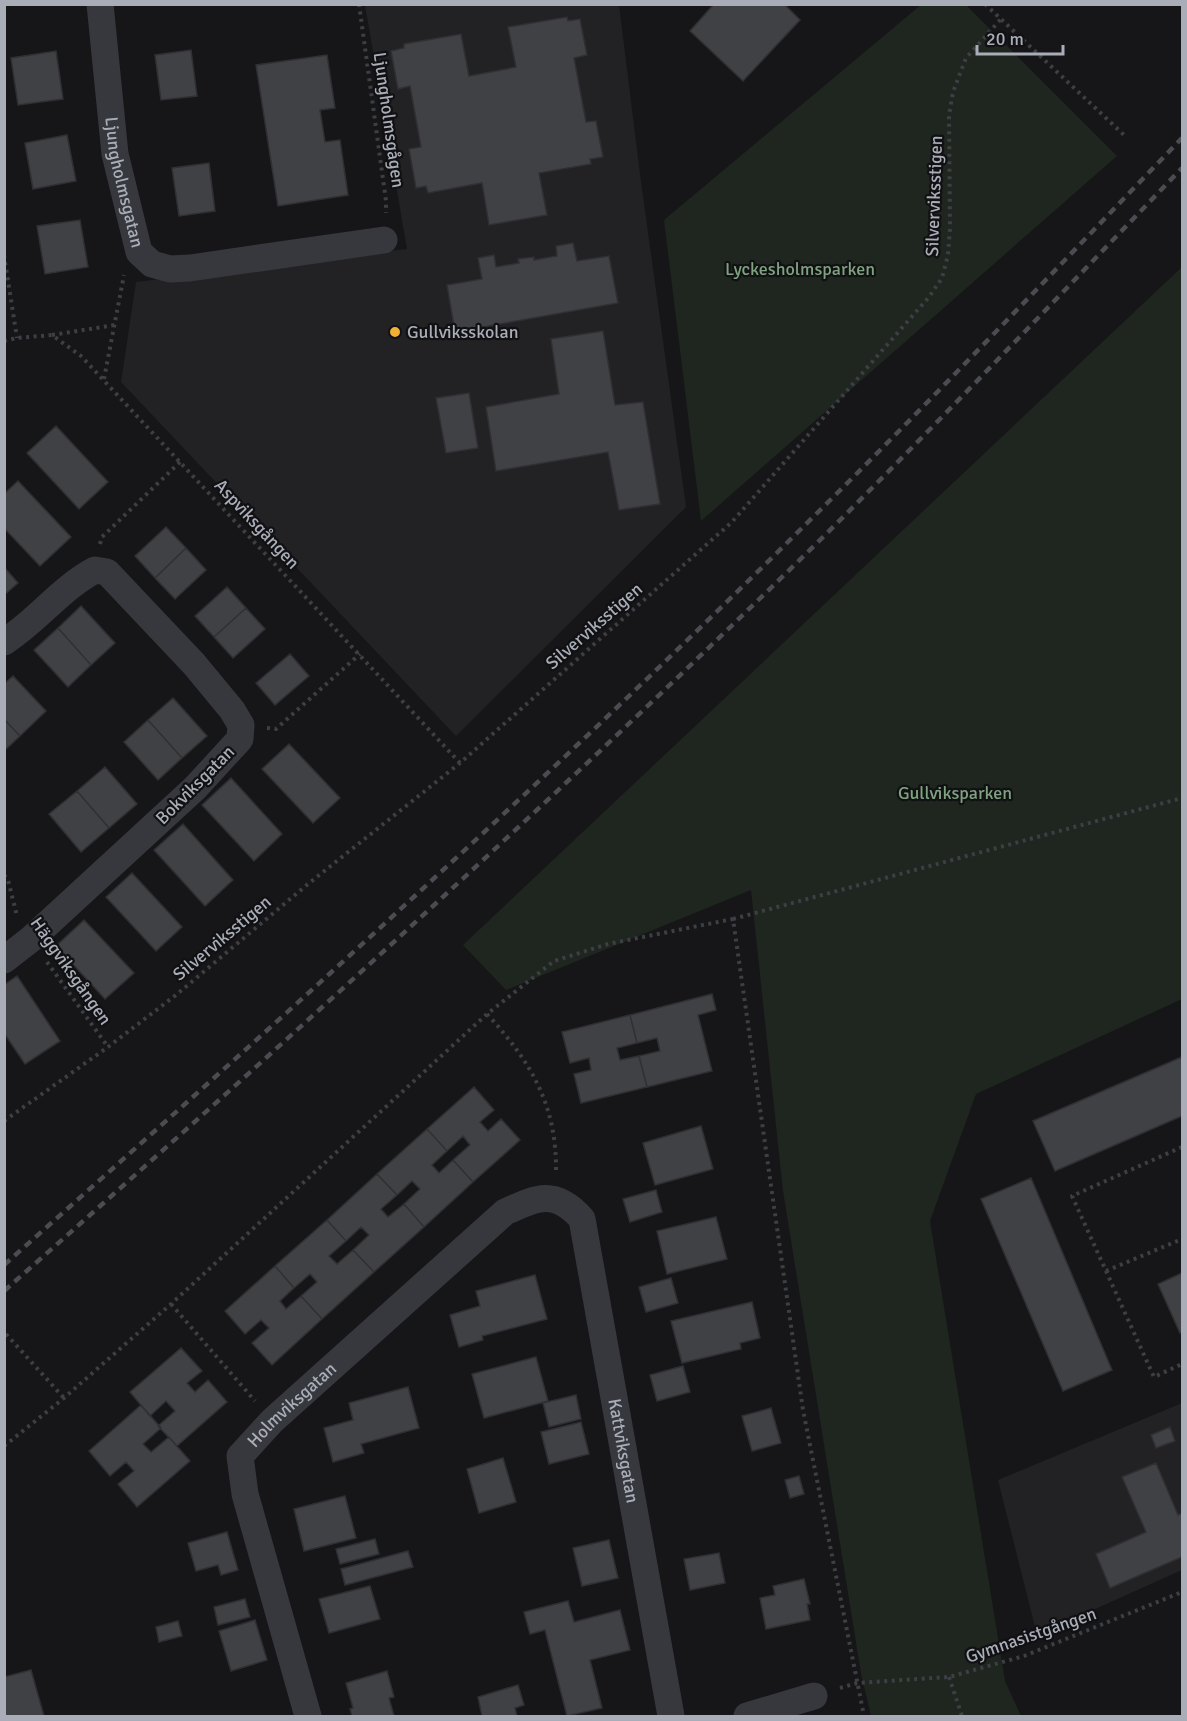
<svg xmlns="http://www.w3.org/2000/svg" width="1187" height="1721" font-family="Signika,sans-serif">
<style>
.built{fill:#222225}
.green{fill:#1e261f}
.building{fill:#404145;stroke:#303034;stroke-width:1.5}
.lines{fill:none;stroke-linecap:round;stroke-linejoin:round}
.path{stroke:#3d3f44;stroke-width:4;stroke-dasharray:3 4.5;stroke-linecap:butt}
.minor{stroke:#37383d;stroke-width:27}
.rail{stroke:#4a4c52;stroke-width:4.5;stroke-dasharray:8 6;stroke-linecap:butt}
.poi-dot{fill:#f2b134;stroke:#111113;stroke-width:2}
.labels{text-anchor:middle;stroke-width:4.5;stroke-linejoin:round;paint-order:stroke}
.street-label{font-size:18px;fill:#a8adb8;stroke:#111113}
.park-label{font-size:18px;fill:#7fa381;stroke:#111113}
.poi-label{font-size:18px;fill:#a8adb8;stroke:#111113;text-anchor:start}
</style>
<rect width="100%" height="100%" fill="#161618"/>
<path class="built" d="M365,5h254l22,177 45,325 -230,229 -335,-354 15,-100 271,-33z
M1182,1403v167l-145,65 -39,-155z"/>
<path class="green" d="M922,4l44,1 151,151 -416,365 -37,-301z
M1182,267v732l-206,95 -46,127 75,460 16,35h-150l-10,-43 -78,-482 -32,-301 -245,100 -43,-45z"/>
<path class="building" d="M714,4h70l16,16 -57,61 -53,-50z
M567,17l1,4 12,-2 7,36 -13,3 12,64 10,-1 7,36 -13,2 1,5 -52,9 8,42 -58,10 -7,-42 -54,10 -2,-7 -10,2 -7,-39 12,-2 -11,-61 -12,3 -7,-38 13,-3v-4l57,-10 8,42 47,-9 -8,-40z
M191,50l6,46 -36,4 -6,-45z
M56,51l7,48 -45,6 -7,-47z
M327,55l8,53 -15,2 5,32 15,-2 8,55 -70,11 -22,-141z
M67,135l9,46 -43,8 -8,-46z
M209,163l6,48 -36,5 -7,-48z
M80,220l8,47 -43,7 -8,-48z
M573,243l4,18 32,-5 9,47 -163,29 -8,-47 35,-6 -4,-21 16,-3 2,12 23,-4 -1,-4 16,-2v3l23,-4 -1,-10z
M603,331l12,74 28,-3 17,102 -41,6 -11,-58 -112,19 -10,-64 73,-13 -8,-55z
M469,393l9,55 -32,5 -10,-55z
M56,426l52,56 -29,27 -52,-56z
M18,481l53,56 -31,29 -36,-38v-34z
M166,527l20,21 -31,30 -20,-22z
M186,548l20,22 -31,29 -20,-21z
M4,567l14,16 -14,12z
M227,587l19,21 -32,29 -19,-21z
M81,606l34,37 -24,22 -33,-37z
M246,608l19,21 -32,29 -19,-21z
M58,628l33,37 -23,22 -34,-37z
M290,654l19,22 -34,29 -19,-22z
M13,676l33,35 -26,25 -16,-17v-35z
M173,698l34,38 -25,22 -34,-38z
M4,719l16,17 -16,15z
M148,720l34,38 -24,22 -34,-38z
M289,744l51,54 -27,25 -51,-54z
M105,767l32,37 -28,24 -32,-37z
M231,778l51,56 -28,27 -52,-56z
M77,791l32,37 -28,24 -32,-38z
M183,824l50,56 -28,26 -51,-56z
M132,873l50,54 -26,24 -50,-54z
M84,920l50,53 -29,26 -49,-53z
M17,976l43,65 -35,23 -21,-31v-48z
M712,994l4,16 -18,5 14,56 -65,16 -8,-31 21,-5 -3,-13 -20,5 -7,-28z
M630,1015l7,28 -20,5 3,12 19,-4 8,31 -66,16 -7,-29 17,-4 -2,-12 -19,5 -8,-31z
M1182,1057v59l-127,55 -22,-50z
M474,1087l20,23 -14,12 8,9 13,-12 19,21 -47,42 -20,-22 17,-15 -7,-9 -16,15 -20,-22z
M701,1126l12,43 -58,16 -12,-42z
M427,1129l20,22 -15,14 7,8 14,-13 20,22 -49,45 -20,-23 16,-15 -8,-8 -15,14 -20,-21z
M377,1174l20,21 -16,14 7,8 16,-13 20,23 -50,45 -21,-22 16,-15 -8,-8 -15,14 -19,-21z
M1031,1178l81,192 -49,21 -82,-192z
M656,1190l6,22 -32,10 -7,-23z
M716,1217l11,42 -60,15 -10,-43z
M327,1220l19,21 -17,15 8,8 16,-14 21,22 -52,47 -21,-23 16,-14 -7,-8 -16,14 -19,-22z
M275,1266l19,22 -14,13 6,8 15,-13 21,23 -50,46 -20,-22 17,-15 -8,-8 -16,14 -20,-23z
M1182,1273v59l-2,1 -22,-49z
M535,1275l12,44 -65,17 1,4 -24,7 -9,-32 30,-9 -4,-15z
M671,1278l7,25 -32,9 -7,-25z
M752,1302l8,36 -20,5 1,6 -59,14 -11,-42z
M181,1348l21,23 -15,12 8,9 13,-12 19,22 -50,44 -19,-20 17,-15 -9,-10 -16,15 -20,-24z
M536,1357l12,44 -64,17 -12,-44z
M683,1366l7,26 -33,9 -7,-26z
M408,1387l11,41 -58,16 3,9 -31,9 -9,-34 29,-8 -4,-17z
M576,1395l5,24 -32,8 -6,-24z
M141,1405l20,23 -18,16 8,8 18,-15 21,24 -53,46 -19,-23 16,-13 -8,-9 -16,14 -21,-25z
M771,1408l10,35 -29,8 -10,-35z
M581,1422l8,32 -40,10 -8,-32z
M1170,1427l5,14 -19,7 -5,-13z
M503,1458l13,44 -37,11 -12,-44z
M1156,1463l22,52 4,-2v44l-72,31 -14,-34 50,-22 -24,-55z
M799,1476l5,18 -14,4 -5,-18z
M345,1496l11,42 -52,13 -10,-42z
M227,1532l11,38 -17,5 -3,-10 -22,6 -8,-28z
M375,1539l4,15 -39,10 -4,-15z
M609,1540l9,38 -36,8 -9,-38z
M408,1551l5,16 -68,18 -4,-16z
M719,1553l6,30 -35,7 -6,-31z
M804,1579l6,25h-3l3,16 -44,9 -6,-31 15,-3 -2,-9z
M370,1586l10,33 -51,14 -10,-34z
M245,1599l5,18 -32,8 -4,-18z
M568,1601l6,21 46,-12 10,40 -40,10 12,48 -35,8 -22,-86 -15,4 -6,-22z
M255,1620l12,40 -36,11 -12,-40z
M178,1621l4,15 -23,6 -3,-15z
M31,1670l13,46h-40v-39z
M387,1671l7,26 -5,1 5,18h-42l-2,-7 3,-1 -7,-25z
M518,1685l6,20 -9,3 2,8h-35l-4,-19z"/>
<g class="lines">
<path class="path" d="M359,4l27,197v12
M985,4l139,131
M4,255l13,83
M52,335l63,-10
M4,341l13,-3 35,-3 29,21 379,407
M104,379l20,-104
M100,544l2,-7 78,-75
M267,728l9,1 84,-75
M4,875l4,5 9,36
M733,919l449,-121
M47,962l61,85
M487,1014c44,48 70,91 69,158
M4,1121l104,-74 68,-52 132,-111 152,-121 272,-241 197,-225 13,-19 6,-23 2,-27 -1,-113 4,-23 13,-34 35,-39
M1182,1147l-110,49 82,181 28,-13
M1106,1271l76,-32
M171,1304l84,97
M6,1334l58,64
M4,1446l60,-48 107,-94 316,-290 67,-53 54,-17 125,-25 70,491 61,306
M949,1677l13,39
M840,1688l17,-5 92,-6 75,-21 158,-64"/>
<g class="minor">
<path id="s1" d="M100,4l15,150 24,98 13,12 18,5 20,-1 194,-28"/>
<path d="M4,642c33,-21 57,-54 91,-72l12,2 87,92 38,46 9,15 -1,14 -45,49 -164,151 -27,21"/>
<path id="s2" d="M308,1716l-63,-222 -5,-38 32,-35 233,-209c33,-15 50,-23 77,7l89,497"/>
<path d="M747,1716l67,-20"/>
</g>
<path class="rail" d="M4,1265c272,-241 543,-484 801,-740 128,-126 252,-257 377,-387
M4,1291c277,-244 550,-491 813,-748 124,-123 244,-249 365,-375"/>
</g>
<circle class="poi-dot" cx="395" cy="332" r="6"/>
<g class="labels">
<g class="street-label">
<text transform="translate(389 120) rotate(82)" y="6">Ljungholmsgågen</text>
<text dy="6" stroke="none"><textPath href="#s1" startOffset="180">Ljungholmsgatan</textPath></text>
<text transform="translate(934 196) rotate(-88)" y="6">Silverviksstigen</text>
<text transform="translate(257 524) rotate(47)" y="6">Aspviksgången</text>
<text transform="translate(594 626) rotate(-41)" y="6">Silverviksstigen</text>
<text transform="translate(195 785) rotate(-45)" y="6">Bokviksgatan</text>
<text transform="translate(222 938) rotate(-40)" y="6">Silverviksstigen</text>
<text transform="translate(71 971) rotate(55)" y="6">Häggviksgången</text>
<text dy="6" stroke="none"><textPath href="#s2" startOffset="342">Holmviksgatan</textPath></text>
<text dy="6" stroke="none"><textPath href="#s2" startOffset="951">Kattviksgatan</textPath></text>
<text transform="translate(1031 1635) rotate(-19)" y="6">Gymnasistgången</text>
</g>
<g class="park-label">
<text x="800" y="275">Lyckesholmsparken</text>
<text x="955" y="799">Gullviksparken</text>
</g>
<g class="poi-label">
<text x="407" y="338">Gullviksskolan</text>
</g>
</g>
<rect width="1187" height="1721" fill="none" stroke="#a8adb8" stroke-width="12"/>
<path d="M977 45v9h86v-9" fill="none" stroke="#a8adb8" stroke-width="3"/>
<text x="986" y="45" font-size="18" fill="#a8adb8" stroke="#111113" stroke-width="4.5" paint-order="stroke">20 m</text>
</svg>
